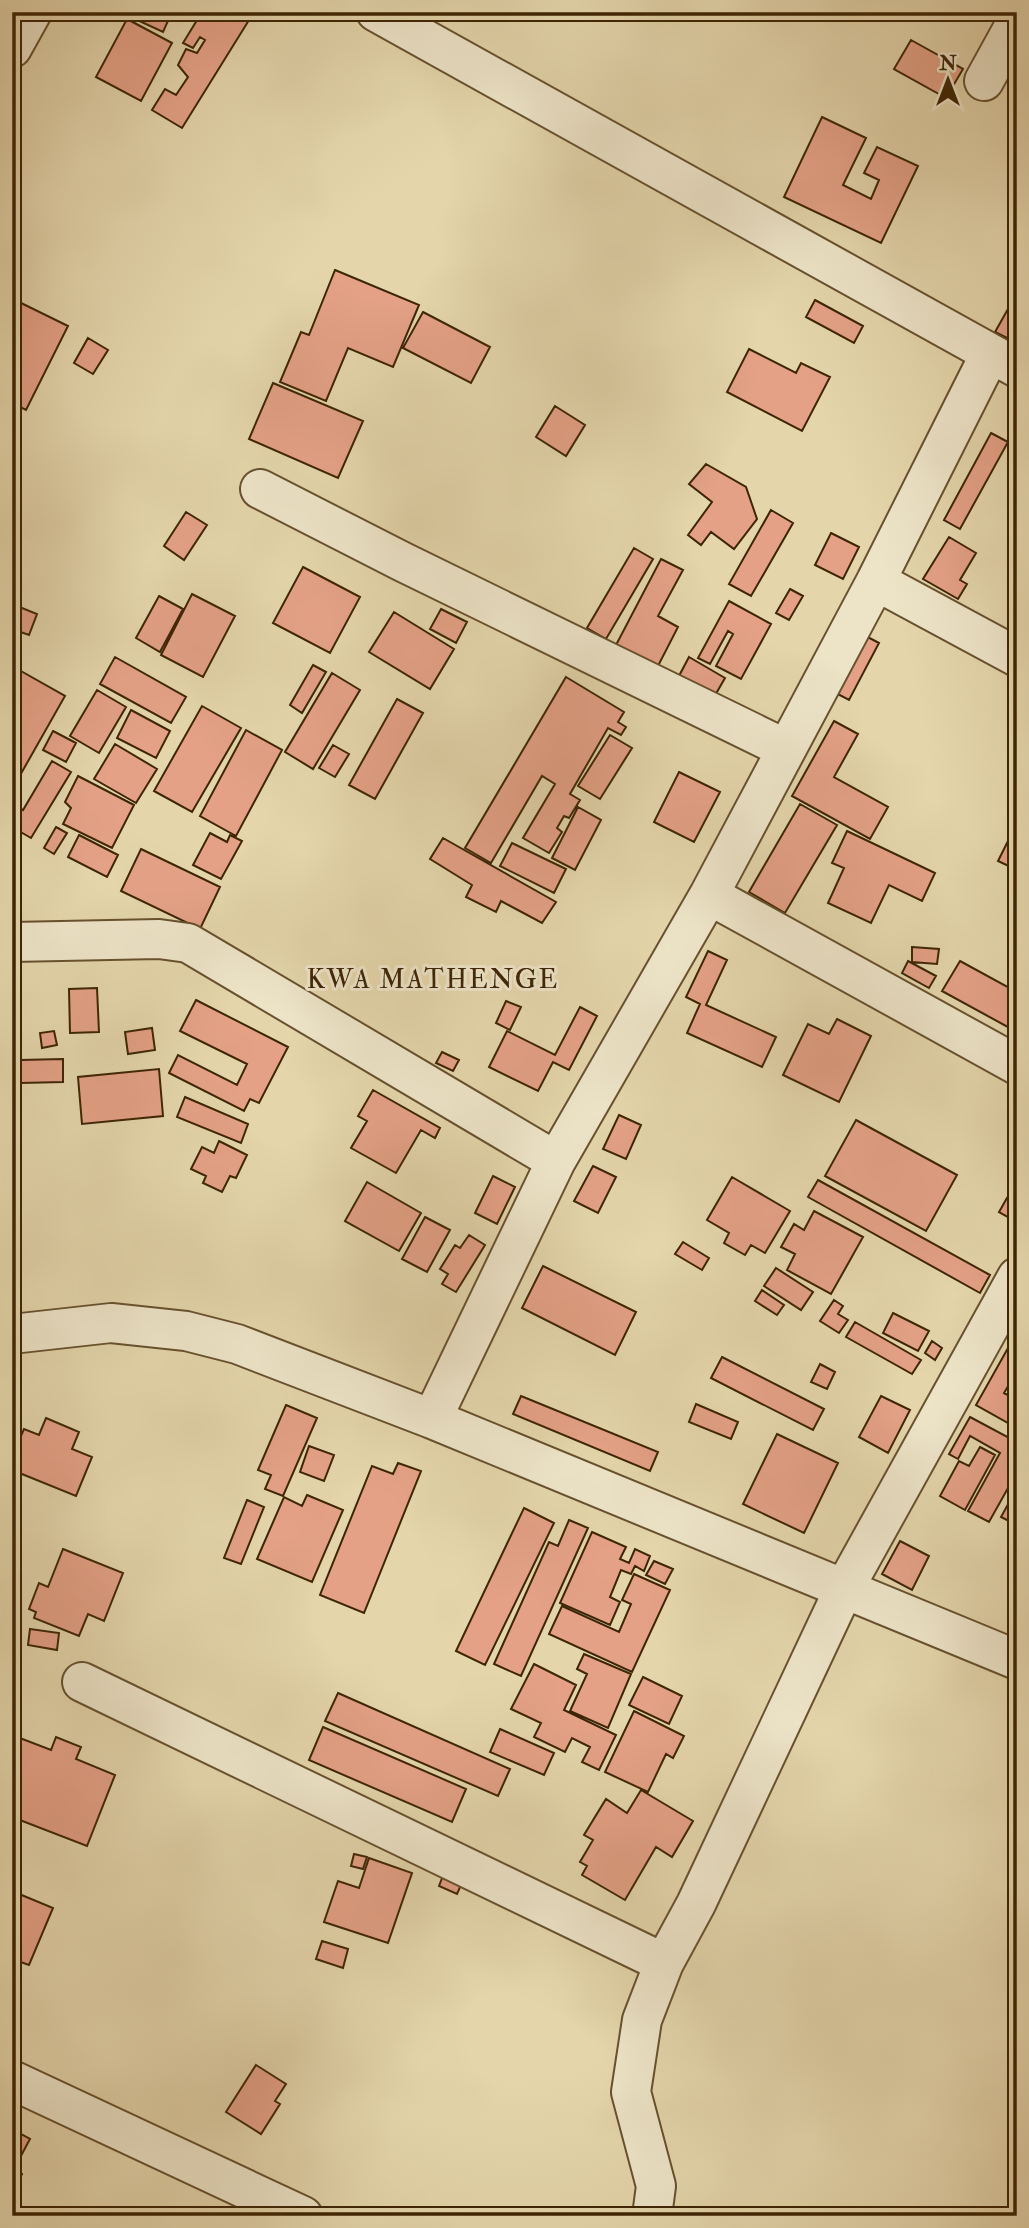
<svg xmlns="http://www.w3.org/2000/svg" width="1029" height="2228" font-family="'IM FELL Double Pica',serif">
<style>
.building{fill:#e4a186;stroke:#3e2506;stroke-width:2}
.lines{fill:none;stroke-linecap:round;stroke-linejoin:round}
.street-casing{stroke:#68512f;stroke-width:42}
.street{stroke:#ede4c8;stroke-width:38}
.labels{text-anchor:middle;stroke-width:6;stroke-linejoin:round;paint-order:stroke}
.quarter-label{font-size:26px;letter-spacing:2px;fill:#3e2506;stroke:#ede4c8}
</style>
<rect width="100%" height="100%" fill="#e4d5ab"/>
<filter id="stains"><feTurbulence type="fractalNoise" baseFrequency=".00286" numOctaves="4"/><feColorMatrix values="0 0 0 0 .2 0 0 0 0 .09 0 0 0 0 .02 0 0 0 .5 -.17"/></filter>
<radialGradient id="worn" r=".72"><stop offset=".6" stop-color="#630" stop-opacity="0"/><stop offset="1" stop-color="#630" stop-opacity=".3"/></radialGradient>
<path class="building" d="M120,12h52l-9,20z
M202,12h52l-72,116 -30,-18 13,-21 11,6 12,-18 -10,-12 8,-16 11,4 8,-13 -5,-3 -7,11 -10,-5z
M127,19l45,24 -31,58 -45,-24z
M911,40l52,29 -17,29 -52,-29z
M822,117l44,21 -23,47 28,14 8,-19 -15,-7 13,-26 41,19 -37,77 -97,-46z
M335,270l84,35 -26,62 -45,-19 -22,53 -46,-19 21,-50 8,3z
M15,300l53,26 -42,84 -14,-7v-98z
M815,300l48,26 -9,17 -48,-26z
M1013,300l4,2v41l-22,-11z
M423,312l67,35 -19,36 -68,-35z
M88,338l20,12 -15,24 -19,-11z
M749,349l47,24 5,-10 29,14 -28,54 -75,-39z
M273,383l90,38 -25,57 -89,-39z
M555,406l30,19 -19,31 -30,-19z
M991,433l17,9 -48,87 -16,-9z
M706,464l40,23 11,32 -23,30 -23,-17 -10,13 -13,-10 24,-33 -23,-18z
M771,510l22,13 -42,73 -22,-12z
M186,512l21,13 -23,35 -20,-14z
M831,533l28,14 -16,32 -28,-14z
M949,537l27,16 -16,27 7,4 -9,15 -35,-20z
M634,548l19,11 -47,80 -19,-11z
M661,559l22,11 -25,46 20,11 -20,39 -42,-21z
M303,567l57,30 -30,56 -57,-30z
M790,589l13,7 -14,24 -13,-7z
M192,594l43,22 -32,61 -42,-22z
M159,596l24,13 -23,43 -24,-14z
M729,601l42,23 -30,55 -25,-13 17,-32 -5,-3 -18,33 -12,-6z
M17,606l20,8 -8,21 -17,-6v-11z
M441,609l26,13 -11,21 -26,-14z
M394,612l60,37 -24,40 -61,-37z
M862,634l17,9 -30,57 -17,-9z
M115,657l71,40 -15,26 -71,-39z
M689,657l36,21 -11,19 -35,-21z
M313,665l13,7 -24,41 -12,-8z
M12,666l53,30 -51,90 -2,-1z
M332,673l28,17 -47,79 -28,-17z
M566,677l58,35 -6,10 8,5 -5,8 -13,-7 -38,66 10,6 -11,18 -5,-2 -7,12 5,4 -13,21 -26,-15 32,-54 -13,-8 -51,87 -26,-15z
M97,690l29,17 -27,46 -29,-17z
M397,699l26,14 -48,86 -26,-14z
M202,706l39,22 -49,84 -38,-21z
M131,710l39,21 -14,27 -39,-20z
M834,721l24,13 -24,43 54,30 -18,32 -78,-43z
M246,730l36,20 -46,86 -36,-20z
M53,731l23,12 -10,19 -23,-12z
M610,735l22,13 -32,51 -22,-13z
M115,744l42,25 -21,34 -42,-24z
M333,745l16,9 -14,23 -16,-9z
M52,761l19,11 -40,66 -19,-11v-24l11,7z
M679,772l41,20 -26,50 -40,-20z
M78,776l56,29 -22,43 -49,-24 8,-16 -6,-6z
M800,804l37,21 -52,88 -36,-21z
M578,807l23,13 -26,50 -23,-12z
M1017,823v47l-19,-9z
M56,827l11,6 -13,21 -10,-6z
M847,831l88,42 -13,28 -33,-16 -18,38 -43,-20 16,-35 -12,-5z
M210,833l17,9 3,-7 12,6 -21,38 -28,-14z
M79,835l39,20 -11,22 -39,-20z
M443,838l113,64 -14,21 -41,-22 -5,11 -30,-15 6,-12 -42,-26z
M512,843l54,26 -12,24 -54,-27z
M141,849l79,38 -20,42 -79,-38z
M912,947l27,2 -2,15 -25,-2z
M708,951l19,9 -21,45 70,32 -14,30 -75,-34 13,-29 -14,-7z
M908,961l28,15 -7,12 -27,-15z
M960,961l57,31v40l-75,-41z
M97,988l2,44 -29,1 -1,-44z
M196,1000l92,47 -29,56 -9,-4 -6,12 -75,-38 9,-18 59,30 10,-21 -67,-33z
M506,1001l15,6 -11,23 -14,-7z
M580,1007l17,9 -28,54 -16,-8 -15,29 -49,-24 18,-36 48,24z
M837,1019l34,17 -32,66 -56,-27 25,-51 21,10z
M152,1028l3,22 -27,4 -3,-22z
M54,1031l3,14 -15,3 -2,-15z
M442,1052l17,8 -6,11 -17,-8z
M63,1059v23l-42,1v-23z
M159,1069l4,47 -81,8 -4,-47z
M373,1090l67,38 -5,10 -14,-8 -25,43 -45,-25 16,-27 -9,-5z
M185,1097l63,27 -7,19 -64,-26z
M619,1115l22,10 -15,34 -23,-10z
M856,1120l101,55 -31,56 -101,-55z
M219,1141l28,14 -11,23 -6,-2 -8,16 -19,-9 3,-7 -15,-7 11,-22 12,6z
M593,1166l23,11 -18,36 -24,-12z
M493,1176l22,11 -18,37 -22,-11z
M732,1177l58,34 -25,42 -14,-8 -6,10 -21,-12 5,-10 -22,-13z
M818,1180l172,95 -10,18 -172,-96z
M367,1182l54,31 -22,38 -54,-30z
M1007,1198l10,6v18l-18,-10z
M814,1211l49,26 -32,57 -44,-24 8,-16 -14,-7 13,-23 10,6z
M425,1217l25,13 -23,42 -25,-13z
M469,1235l16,10 -29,47 -14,-8 6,-10 -8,-5 15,-24 5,3z
M683,1242l26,16 -7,12 -27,-16z
M12,1258h3l1,32 -4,1z
M543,1266l93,46 -21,43 -93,-47z
M776,1268l37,24 -12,18 -37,-24z
M762,1290l22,15 -7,10 -22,-14z
M834,1300l9,6 -5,8 10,6 -9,13 -19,-12z
M893,1313l36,18 -11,20 -35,-18z
M855,1322l66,38 -9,14 -66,-37z
M932,1341l10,7 -7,12 -10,-7z
M1008,1348l9,5v18l-13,22 13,7v28l-41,-23z
M722,1357l102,52 -11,21 -102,-52z
M820,1364l15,8 -8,17 -16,-7z
M521,1396l137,56 -8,19 -137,-57z
M881,1396l29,14 -22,43 -29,-16z
M696,1404l42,18 -7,17 -42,-17z
M286,1405l31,13 -34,78 -18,-7 6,-14 -13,-5z
M970,1417l47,25v30l-28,50 -21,-11 32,-58 -30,-17 -12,23 -9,-5z
M46,1418l33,14 -7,17 20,8 -16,39 -64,-26v-14l12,-27 15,6z
M777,1434l61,29 -34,70 -61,-29z
M309,1446l25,9 -10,26 -24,-9z
M980,1447l15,8 -30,55 -25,-14 19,-35 10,5z
M398,1463l23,8 -57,142 -44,-18 52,-129 21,8z
M1017,1488v37l-16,-8z
M307,1495l36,15 -31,72 -55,-23 27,-62 18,9z
M247,1500l17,7 -23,57 -17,-6z
M524,1508l30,15 -69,142 -29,-14z
M569,1520l19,8 -67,148 -27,-12 55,-122 9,4z
M592,1532l34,15 -6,12 9,4 6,-14 15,7 -6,15 -9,-5 -4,8 -10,-4 -11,27 10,5 -10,23 -50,-22z
M900,1541l29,15 -17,34 -30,-16z
M63,1549l60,24 -19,48 -16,-7 -9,22 -45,-18 2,-6 -7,-3 10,-26 9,4z
M654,1561l19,8 -8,15 -19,-9z
M634,1574l36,16 -38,82 -83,-38 13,-28 57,26 12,-28 -9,-4z
M30,1629l29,4 -2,17 -29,-5z
M584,1654l47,20 -23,54 -38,-17 17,-37 -10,-5z
M534,1664l42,21 -12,25 52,25 -17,35 -17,-8 8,-15 -18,-9 -7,14 -31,-15 7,-14 -30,-14z
M643,1677l39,19 -13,28 -40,-19z
M338,1693l172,76 -12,27 -173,-75z
M634,1711l50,25 -11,22 -7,-4 -18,38 -43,-20z
M323,1727l143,62 -14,33 -143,-62z
M500,1729l54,24 -10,22 -54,-23z
M12,1735l39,15 5,-13 25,10 -5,12 39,16 -28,71 -75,-29z
M641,1790l52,31 -21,36 -16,-10 -31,53 -43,-25 5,-9 -7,-4 13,-22 -9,-5 22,-36 21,14z
M354,1854l13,3 -4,12 -12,-3z
M369,1858l43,15 -24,70 -64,-21 14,-41 21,7z
M446,1868l19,8 -8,18 -18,-8z
M12,1891l41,17 -24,57 -17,-6z
M322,1941l26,8 -5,19 -27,-9z
M256,2065l30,19 -11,17 5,3 -19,30 -35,-22z
M12,2129l18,10 -16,30 8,5 -7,12 -3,-1z"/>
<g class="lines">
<defs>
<path id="street" d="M376,12l641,356
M12,48l20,-36
M984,81l33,-60
M260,489l143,73 383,187
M876,581l141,76
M709,895l308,170
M12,942l147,-3 29,4 368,218
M12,1334l99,-11 75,8 51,13 195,75 585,241
M432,1419l124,-258 153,-266 167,-314 114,-227
M82,1682l582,281
M12,2080l291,136
M652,2216l4,-30 -25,-94 11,-72 22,-57 32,-59 148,-315 173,-312"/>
</defs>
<use href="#street" class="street-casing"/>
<use href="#street" class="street"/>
</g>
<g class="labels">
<g class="quarter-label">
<text x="433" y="988">KWA MATHENGE</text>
</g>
</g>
<rect width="1029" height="2228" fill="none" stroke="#e4d5ab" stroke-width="42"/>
<rect x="14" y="14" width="1001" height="2200" fill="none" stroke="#3e2506" stroke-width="3.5"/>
<rect x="21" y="21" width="987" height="2186" fill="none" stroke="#3e2506" stroke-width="2"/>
<g transform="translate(948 80)" stroke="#ede4c8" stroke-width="5" paint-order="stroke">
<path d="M0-5L12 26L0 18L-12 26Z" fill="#3e2506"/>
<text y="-10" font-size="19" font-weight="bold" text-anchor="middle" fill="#3e2506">N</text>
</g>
<rect width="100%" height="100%" filter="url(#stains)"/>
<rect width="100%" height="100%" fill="url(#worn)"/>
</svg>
